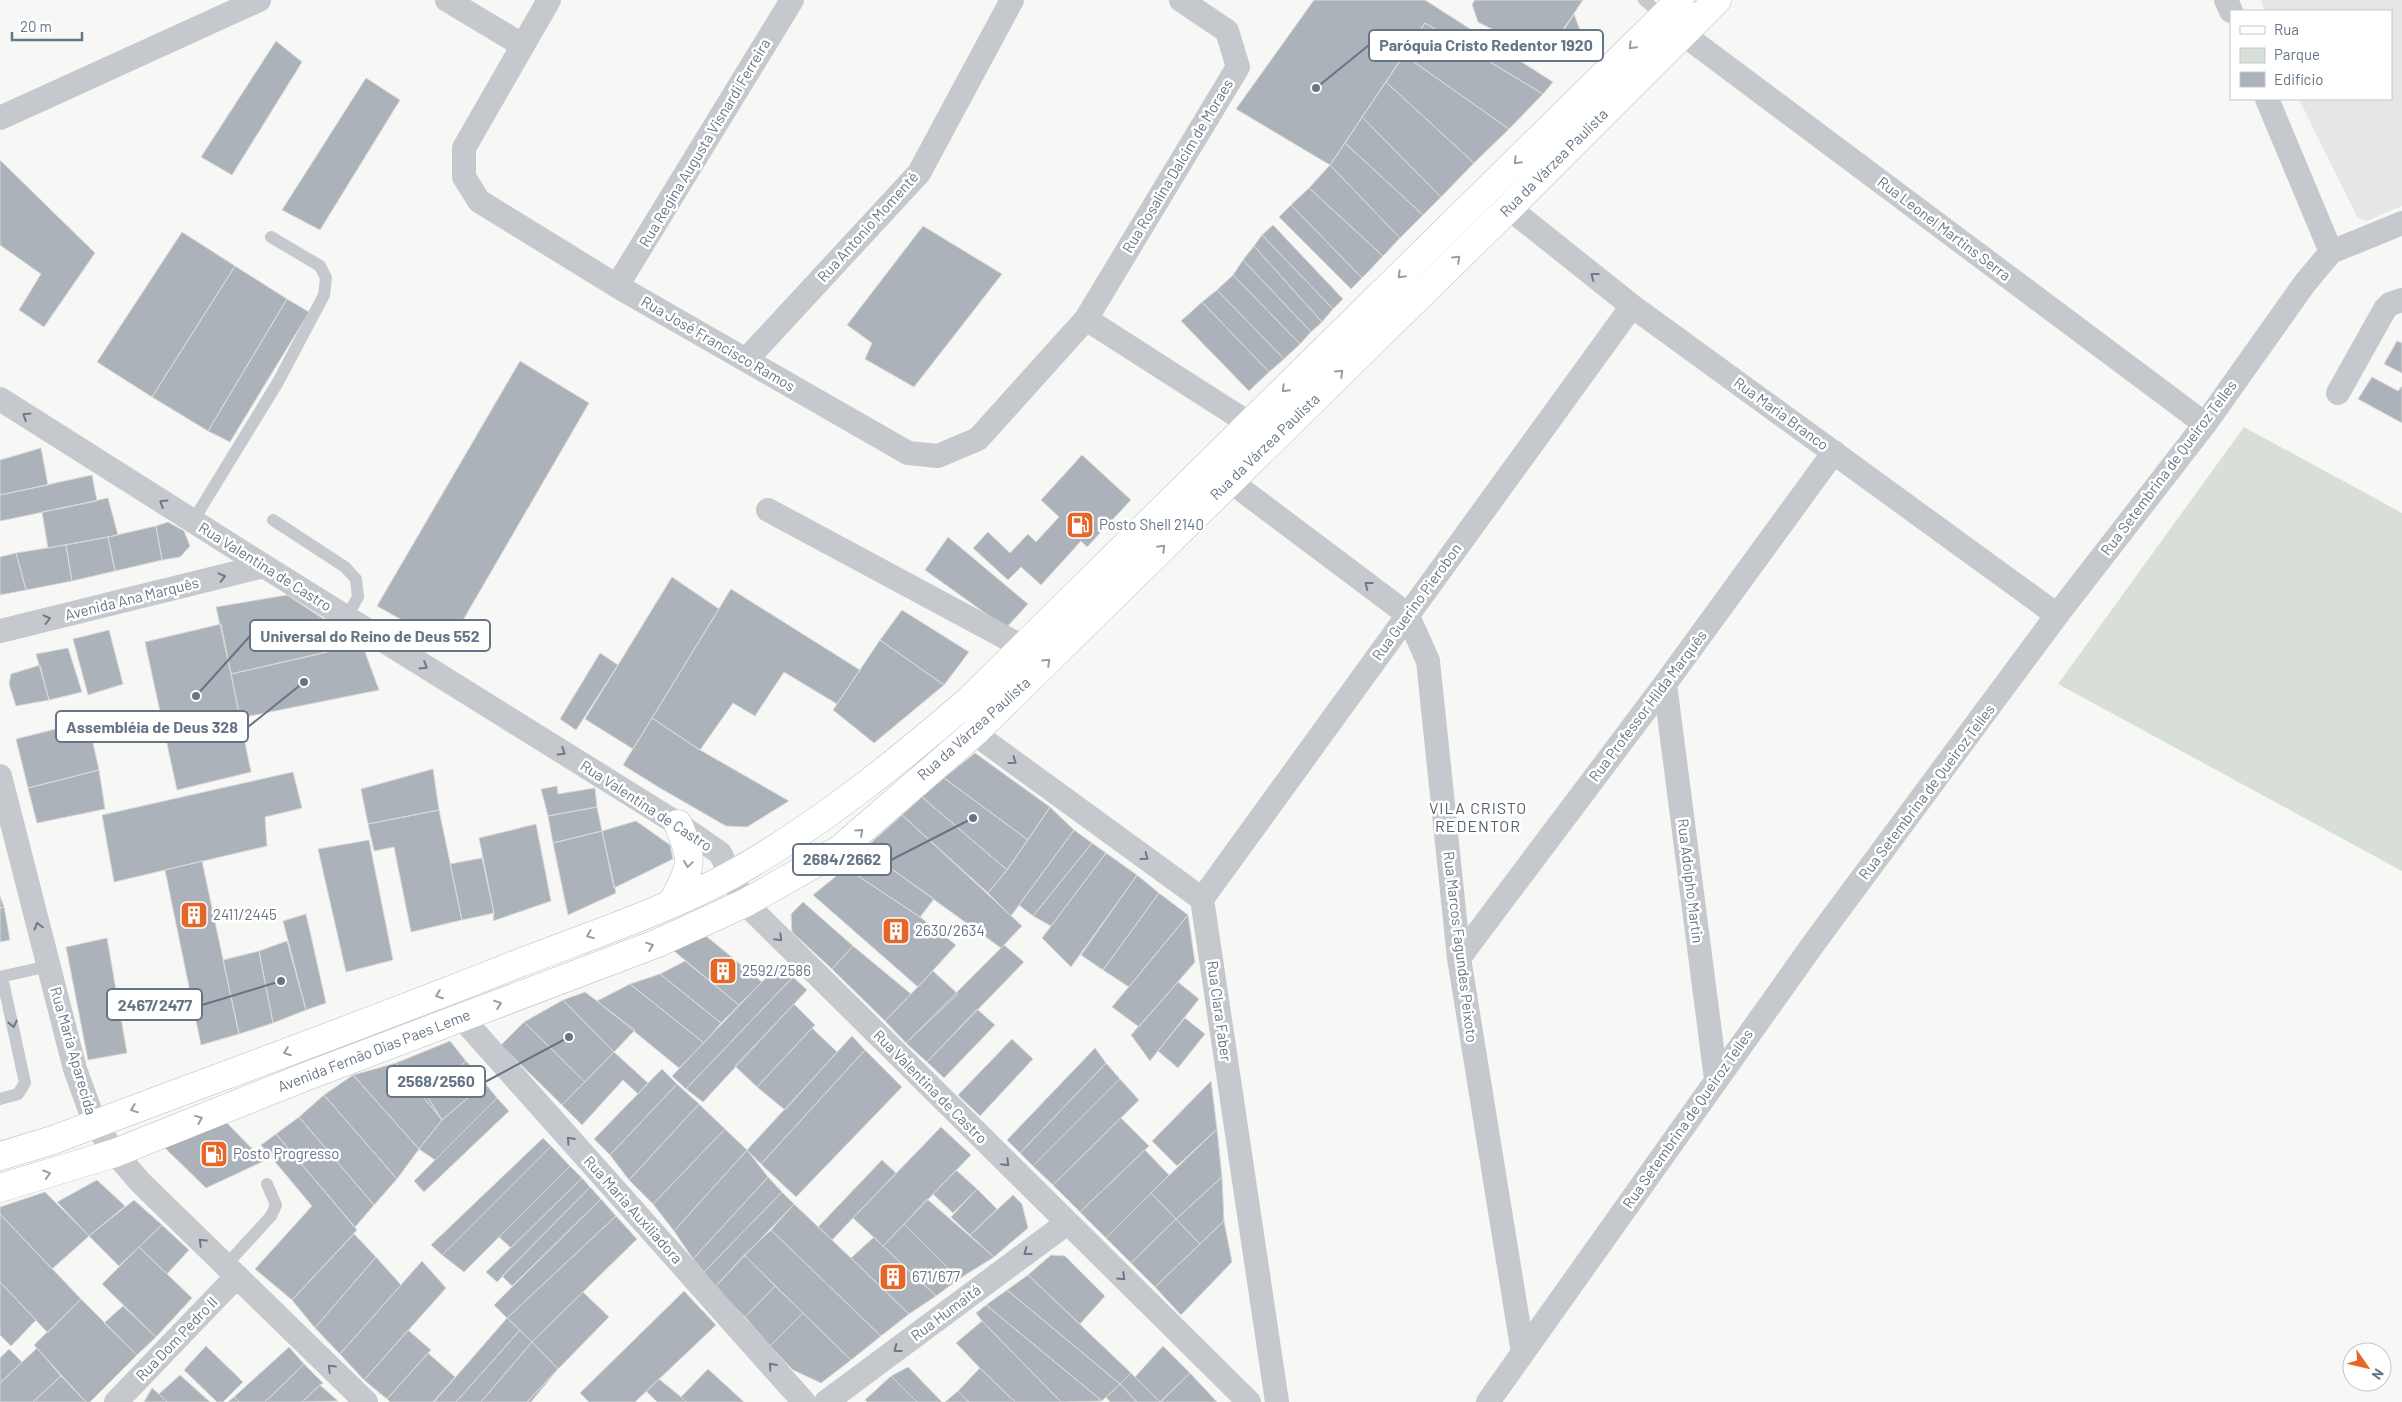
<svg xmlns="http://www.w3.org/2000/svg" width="2402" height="1402" font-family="Barlow,sans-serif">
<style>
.built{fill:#e5e7e6}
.green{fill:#d8dfd6}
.building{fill:#abb2b9;stroke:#d9d9d7}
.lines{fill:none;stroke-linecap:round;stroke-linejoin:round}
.secondary-casing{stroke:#b7bcc1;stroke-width:29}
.lane{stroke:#c5c8cc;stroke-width:12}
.street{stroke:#c5c8cc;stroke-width:24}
.secondary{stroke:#fff;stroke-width:28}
.oneway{stroke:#949eaa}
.oneway2{stroke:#6b798a}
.labels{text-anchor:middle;stroke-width:5;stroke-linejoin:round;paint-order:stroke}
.street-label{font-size:15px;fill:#667586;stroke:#fff}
.poi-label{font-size:15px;fill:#667586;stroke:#fff;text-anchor:start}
.neighbourhood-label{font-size:16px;letter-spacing:1px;fill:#545f6b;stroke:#fff}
.leader{fill:none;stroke:#667586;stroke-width:2}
.callout-dot{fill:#667586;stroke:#fff;stroke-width:2}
.callout{fill:#fff;stroke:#667586;stroke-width:2}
.callout-label{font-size:16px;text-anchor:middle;font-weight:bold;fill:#667586}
</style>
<rect width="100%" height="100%" fill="#f7f8f5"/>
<path class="built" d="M2261,0h141v206l-36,15 -9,-4 -58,-118h92v-88h-126z"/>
<path class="green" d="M2244,427l158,86v358l-344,-187z"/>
<path class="building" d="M1314,0h111l128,82 -10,12 -118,-71 -95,142 -94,-56z
M1475,0h108l-38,56 -67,-34 -6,-18z
M1574,14l7,19 -21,3z
M1425,23l118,71 -34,35 -105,-74z
M276,41l26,21 -70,113 -31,-18z
M1404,55l105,74 -35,34 -88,-81z
M366,78l34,22 -80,130 -38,-20z
M1386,82l88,81 -33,34 -79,-80z
M1362,117l79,80 -18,18 -78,-72z
M1345,143l78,72 -23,23 -70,-73z
M0,160l95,93 -51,74 -25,-17 22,-36 -41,-29z
M1330,165l70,73 -17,18 -74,-68z
M1309,188l74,68 -21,22 -71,-73z
M1291,205l71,73 -11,11 -72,-72z
M1273,225l70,74 -10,10 -71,-74z
M923,226l79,48 -88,113 -49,-28 7,-16 -25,-18z
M182,232l53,34 -83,131 -55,-35z
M1262,235l71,74 -11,13 -68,-76z
M1254,246l68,76 -11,10 -68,-72z
M1243,260l68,72 -11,12 -67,-69z
M235,266l52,33 -79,132 -56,-34z
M1233,275l67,69 -16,15 -67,-69z
M1217,290l67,69 -15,13 -67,-70z
M287,299l22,13 -79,130 -22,-11z
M1202,302l67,70 -20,19 -68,-70z
M2397,341l5,2v30l-18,-9z
M520,361l69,42 -141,243 -71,-40z
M2372,377l26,14 4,-5v37l-44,-24z
M41,448l7,37 -48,10v-35z
M1082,455l49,45 -44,47 -6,-6 -40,44 -20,-18 -13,13 -35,-32 15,-16 22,21 18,-19 8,8 23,-25 -18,-17z
M92,475l5,26 -97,20v-26z
M108,498l10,37 -70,13 -6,-36z
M168,522l16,9 6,15 -10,11 -18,3 -6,-34z
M156,526l6,34 -47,11 -7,-34z
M108,537l7,34 -43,10 -6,-36z
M948,537l80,67 -22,24 -81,-58z
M66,545l6,36 -46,9 -10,-37z
M16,553l10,37 -26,5v-38z
M672,577l47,32 -86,140 -48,-30z
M731,589l129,81 -23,34 -53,-32 -29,44 -22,-13 -33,47 -48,-32z
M287,595l75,49 -131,30 -15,-67z
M902,610l67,42 -25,33 -64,-45z
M221,624l30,148 -74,18 -32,-148z
M109,630l14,54 -35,11 -15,-56z
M880,640l64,45 -70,58 -41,-33z
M362,644l17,46 -139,28 -9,-44z
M68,648l14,44 -33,8 -13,-46z
M600,653l18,12 -42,65 -16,-11z
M40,665l9,35 -33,6 -7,-22 2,-10z
M652,718l48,32 89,51 -42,26 -21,-1 -66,-38 -37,-23z
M88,721l11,49 -71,18 -12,-49z
M975,753l75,54 -22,33 -84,-62z
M433,769l6,41 -71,14 -7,-35z
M99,770l6,39 -68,14 -9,-35z
M293,772l9,36 -37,9 2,29 -153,36 -12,-67z
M944,778l84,62 -21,30 -85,-73z
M557,786l1,8 37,-6 2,19 -49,9 -7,-27z
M922,797l85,73 -19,23 -86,-78z
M597,807l5,24 -49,12 -5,-27z
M1050,807l24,23 -63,86 -23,-23 19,-23z
M439,810l23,110 -51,12 -17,-85 -20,4 -6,-27z
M902,815l120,111 -21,22 -137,-99z
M636,821l34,24 3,14 -59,29 -12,-57z
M536,824l15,77 -58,20 1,-8 -15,-75z
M1074,830l18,13 -59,73 -14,-11z
M602,831l14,62 -48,22 -15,-72z
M369,840l24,120 -47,12 -28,-123z
M1092,843l14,10 -55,73 -18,-10z
M864,849l70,50 -14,18 -74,-49z
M1106,853l31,22 -66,92 -29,-29z
M482,858l12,55 -32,7 -12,-56z
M202,861l37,173 -38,11 -36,-175z
M846,868l74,49 36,28 -38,42 -105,-92z
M1137,875l22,18 -56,77 -22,-15z
M1159,893l29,22 -59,72 -26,-17z
M0,896l4,11 -4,1z
M803,902l50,44 -21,23 -40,-37 -1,-18z
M4,907l6,33 -10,2v-34z
M306,914l20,89 -20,7 -23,-89z
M1188,915l7,47 -56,65 -27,-20z
M706,936l56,46 -23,23 -65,-54z
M107,938l20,115 -39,7 -22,-113z
M287,941l19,69 -33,13 -14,-72z
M1004,945l20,17 -97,100 -21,-19z
M853,946l58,48 -26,27 -53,-52z
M259,951l14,72 -34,11 -16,-74z
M685,961l54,44 -18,18 -61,-49z
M780,963l13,14 -107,112 -14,-13z
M933,971l25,23 -52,49 -21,-22z
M660,974l61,49 -17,20 -74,-59z
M793,977l14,13 -104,112 -17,-13z
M1178,982l21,17 -49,62 -19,-26z
M630,984l74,59 -25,25 -82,-67z
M585,992l50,38 -21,22 -51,-52z
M563,1000l51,52 -29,30 -61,-60z
M794,1004l21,21 -58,62 -22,-21z
M977,1009l18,16 -51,53 -17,-16z
M1185,1018l20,16 -27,34 -20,-17z
M524,1022l61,60 -23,23 -61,-60z
M812,1028l25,24 -52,58 -28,-23z
M852,1036l13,14 -104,114 -14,-14z
M1012,1039l21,20 -53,57 -22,-21z
M450,1041l16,20 -39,35 15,24 -46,-57z
M1095,1048l11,15 -86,90 -13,-13z
M865,1050l37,37 -106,110 -35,-33z
M614,1052l34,31 -10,11 -15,-14 -41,45 -20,-20z
M466,1061l19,22 -43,37 -15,-24z
M396,1063l46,57 -23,29 -66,-74z
M1106,1063l14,16 -87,87 -13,-13z
M662,1069l15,15 -67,71 -16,-16z
M353,1075l66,74 -22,30 -73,-84z
M1120,1079l19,21 -86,85 -20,-19z
M1211,1081l6,48 -40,37 -25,-25z
M485,1083l12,15 -62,62 -16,-11 23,-29z
M677,1084l22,20 -70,76 -19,-25z
M324,1095l73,84 -23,26 -75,-88z
M497,1098l12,13 -85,81 -10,-11z
M699,1104l26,25 -72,75 -24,-24z
M299,1117l75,88 -19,22 -79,-93z
M1121,1118l28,28 -69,66 -27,-27z
M225,1121l39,40 -58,27 -42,-41z
M941,1127l30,28 -88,91 -30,-28z
M725,1129l22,21 -73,81 -21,-27z
M1217,1129l5,48 -46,42 -25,-26z
M276,1134l81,96 -65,70 -37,-31 57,-63 -51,-61z
M543,1138l8,8 -109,109 -11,-10z
M551,1146l19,20 -106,106 -22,-17z
M747,1150l21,27 -75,82 -19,-28z
M1145,1150l24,25 -63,63 -26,-26z
M882,1160l14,13 -64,67 -14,-13z
M570,1166l12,12 -71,70 -12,-11z
M956,1170l21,19 -24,24 -20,-19z
M768,1177l14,15 -78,80 -11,-13z
M1222,1177l2,44 -24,23 -24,-25z
M582,1178l8,9 -93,95 -11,-10z
M97,1180l28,26 -36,30 -32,-34z
M590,1187l11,12 -89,87 -10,-10z
M977,1189l20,20 -27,26 -19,-18z
M45,1192l44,44 -37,33 -52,-55v-7z
M782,1192l12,12 -79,83 -11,-15z
M1151,1193l25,26 -45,44 -25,-25z
M1013,1195l9,9 6,24 -34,29 -24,-22z
M601,1199l15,17 -109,102 -13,-13z
M927,1199l67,58 -35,22 -55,-55z
M134,1200l28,25 -43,41 -30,-30z
M794,1204l38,36 77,74 -28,22 -110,-106z
M0,1214l81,85 -33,34 -48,-51z
M616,1216l21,23 -105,103 -25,-24z
M1176,1219l24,25 -45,43 -24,-24z
M1224,1221l8,41 -51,53 -26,-28z
M904,1224l55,55 -23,17 -53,-50z
M162,1225l27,25 -22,24 -28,-27z
M771,1230l110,106 -30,24 -107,-105z
M354,1234l22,23 -61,71 -23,-28z
M874,1237l9,9 53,50 -27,18 -58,-56z
M139,1247l53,51 -36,39 -54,-53z
M744,1255l31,31 -30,31 -30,-30z
M1051,1255l14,1 40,40 -25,28 -52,-49z
M376,1257l25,28 -61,69 -25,-26z
M422,1261l24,27 -82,92 -24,-26z
M1028,1275l103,98 -11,11 -113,-94z
M0,1282l36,38 -25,26 -11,-11z
M775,1286l28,27 -33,33 -25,-29z
M1007,1290l113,94 -18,17 -116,-96z
M684,1291l32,34 -81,77h-46l-9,-9z
M583,1292l26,25 -51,52 -26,-27z
M81,1299l56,56 -47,47h-4l-52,-57z
M986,1305l116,96 -41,1 -79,-81 -6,-8z
M123,1306l33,31 -19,18 -33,-32z
M803,1313l48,47 -30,23 -28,-13 -23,-24z
M507,1318l13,12 -64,72h-22z
M982,1321l79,81h-46l-35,-34 -24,-25z
M408,1330l23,20 -44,49 -23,-19z
M520,1330l12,12 -51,60h-25z
M532,1342l26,27 -31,33h-46z
M206,1346l37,36 -20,20h-6l-33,-32z
M1163,1346l27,27 -30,29 -25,-25z
M289,1347l15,17 -39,38h-26l-5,-5z
M37,1348l24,28 -28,26h-33v-19z
M9,1349l13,13 -22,21v-25z
M428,1353l27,24 -22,25h-43l-3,-3z
M304,1364l19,19 -3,2 -18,17h-37z
M908,1367l34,35h-25l-26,-26z
M980,1368l35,34h-46l-11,-11z
M558,1369l-27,33h-4z
M708,1369l36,33h-58l-5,-5z
M1131,1373l29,29h-23l-17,-18z
M1190,1373l27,29h-56z
M180,1375l30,27h-43l-8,-8z
M61,1376l25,26h-53z
M891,1376l26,26h-50l-2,-2z
M659,1379l22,18 5,5h-29l-11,-11z
M1120,1384l17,18h-27l-4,-5z
M320,1385l18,16 -36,1z
M152,1388l7,6 8,8h-23z
M958,1391l11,11h-24z
M234,1397l5,5h-11z"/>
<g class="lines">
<defs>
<path id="secondary" d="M672,903c19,-37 23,-39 6,-79
M0,1156l53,-16c155,-59 312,-115 466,-177 70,-27 149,-53 214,-89 85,-48 161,-109 235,-173l712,-701
M0,1188l115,-35 187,-75 356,-135 87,-40 94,-53 135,-117 535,-525 208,-208"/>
</defs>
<use href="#secondary" class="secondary-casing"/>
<path class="lane" d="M1644,0l19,16
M273,520l72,47 11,12 2,18 -12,21
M193,521l85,-139 46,-87 2,-17 -6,-12 -49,-29
M0,977l49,-11
M0,1099l18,-5 7,-11 -23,-106
M226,1265l45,-49 5,-11 -9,-21"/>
<path class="street" d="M447,0l75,45
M549,0l-85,148v29l15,24 138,85 291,167 30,3 40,-17 108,-120 152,-252 -11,-36 -46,-31
M2226,0l5,11
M1683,34l522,390
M2267,99l64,153
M0,118l259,-118
M1509,208l123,98 425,309
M617,286l175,-286
M1086,319l164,105
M746,360l173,-187 93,-173
M2338,393l47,-84 5,-5 12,-4
M0,399l264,167 414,258 42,29 25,50 504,499
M1230,481l177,133 21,47 31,297 64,395
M768,510l255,137
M0,631l264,-65
M1665,684l51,395
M974,733l228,166 75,503
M0,776l75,293 20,55 20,29 25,29 226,220
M1202,899l430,-593
M1459,958l206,-274 169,-232
M462,1018l342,384
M116,1402l121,-126
M826,1402l241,-179
M1488,1402l326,-459 243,-328 148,-191 100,-141 26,-31 71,-29"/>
<use href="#secondary" class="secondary"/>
</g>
<defs><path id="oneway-chevron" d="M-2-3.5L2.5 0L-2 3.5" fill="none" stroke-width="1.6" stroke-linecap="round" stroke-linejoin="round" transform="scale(1.25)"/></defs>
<g class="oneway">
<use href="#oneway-chevron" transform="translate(1632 46) rotate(135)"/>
<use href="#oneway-chevron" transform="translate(1517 161) rotate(135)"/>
<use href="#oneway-chevron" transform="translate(1457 259) rotate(-44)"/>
<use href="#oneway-chevron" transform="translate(1401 275) rotate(135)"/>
<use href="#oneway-chevron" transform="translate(1340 373) rotate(-44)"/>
<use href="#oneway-chevron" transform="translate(1285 389) rotate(135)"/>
<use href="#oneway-chevron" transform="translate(1162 548) rotate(-45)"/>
<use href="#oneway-chevron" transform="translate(1047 662) rotate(-44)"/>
<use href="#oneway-chevron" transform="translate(860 832) rotate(-42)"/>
<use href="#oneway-chevron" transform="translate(688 864) rotate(98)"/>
<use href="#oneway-chevron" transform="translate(590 935) rotate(158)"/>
<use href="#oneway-chevron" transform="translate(650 946) rotate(-21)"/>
<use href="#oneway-chevron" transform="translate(439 995) rotate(159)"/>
<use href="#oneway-chevron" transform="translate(498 1004) rotate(-21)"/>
<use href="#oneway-chevron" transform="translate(287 1052) rotate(159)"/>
<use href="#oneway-chevron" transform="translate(134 1109) rotate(159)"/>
<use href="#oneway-chevron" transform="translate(199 1119) rotate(-22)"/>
<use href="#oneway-chevron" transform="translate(47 1174) rotate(-17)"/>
</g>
<g class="oneway2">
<use href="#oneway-chevron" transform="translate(1594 276) rotate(-142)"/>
<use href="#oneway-chevron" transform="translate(26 416) rotate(-148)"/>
<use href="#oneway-chevron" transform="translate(163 503) rotate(-148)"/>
<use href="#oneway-chevron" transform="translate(222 577) rotate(-14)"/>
<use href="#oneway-chevron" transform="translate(1368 585) rotate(-143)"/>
<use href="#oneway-chevron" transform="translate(47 619) rotate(-14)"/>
<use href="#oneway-chevron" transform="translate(424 666) rotate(32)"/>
<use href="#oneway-chevron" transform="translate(562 752) rotate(32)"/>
<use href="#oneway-chevron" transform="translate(1013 761) rotate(36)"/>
<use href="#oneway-chevron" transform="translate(1145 857) rotate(36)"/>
<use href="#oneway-chevron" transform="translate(38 926) rotate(-105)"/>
<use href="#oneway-chevron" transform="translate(779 938) rotate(45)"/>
<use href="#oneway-chevron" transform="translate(13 1024) rotate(77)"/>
<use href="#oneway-chevron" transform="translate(570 1140) rotate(-132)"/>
<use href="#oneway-chevron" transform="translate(1006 1163) rotate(45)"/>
<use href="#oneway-chevron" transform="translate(202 1242) rotate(-136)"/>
<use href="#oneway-chevron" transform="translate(1027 1252) rotate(143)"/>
<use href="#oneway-chevron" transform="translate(1122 1277) rotate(44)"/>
<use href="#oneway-chevron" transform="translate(897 1349) rotate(143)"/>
<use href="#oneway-chevron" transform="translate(772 1366) rotate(-132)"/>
<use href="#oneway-chevron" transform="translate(331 1368) rotate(-136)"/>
</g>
<defs>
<symbol id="fuel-square" viewBox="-11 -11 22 22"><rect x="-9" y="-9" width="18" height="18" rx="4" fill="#e66627" stroke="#fff"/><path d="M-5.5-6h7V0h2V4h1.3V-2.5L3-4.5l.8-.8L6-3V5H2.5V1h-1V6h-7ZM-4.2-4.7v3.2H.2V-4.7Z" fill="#fff"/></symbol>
<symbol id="building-square" viewBox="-11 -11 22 22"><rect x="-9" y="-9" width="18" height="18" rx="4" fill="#e66627" stroke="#fff"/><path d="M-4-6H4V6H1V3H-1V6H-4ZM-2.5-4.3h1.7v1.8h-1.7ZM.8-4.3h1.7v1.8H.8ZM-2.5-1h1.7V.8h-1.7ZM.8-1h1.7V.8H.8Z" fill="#fff"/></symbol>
</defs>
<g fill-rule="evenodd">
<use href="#fuel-square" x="1064" y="509" width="32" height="32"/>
<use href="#building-square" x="178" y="899" width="32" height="32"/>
<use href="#building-square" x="880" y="915" width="32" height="32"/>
<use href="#building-square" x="707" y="955" width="32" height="32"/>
<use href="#fuel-square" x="198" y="1138" width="32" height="32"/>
<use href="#building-square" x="877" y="1261" width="32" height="32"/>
</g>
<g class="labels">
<g class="street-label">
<text transform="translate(705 143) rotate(-59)" y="5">Rua Regina Augusta Visnardi Ferreira</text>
<text transform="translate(1554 163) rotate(-45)" y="5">Rua da Várzea Paulista</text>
<text transform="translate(1178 166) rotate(-59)" y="5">Rua Rosalina Dalcim de Moraes</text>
<text transform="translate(868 227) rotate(-48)" y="5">Rua Antonio Momenté</text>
<text transform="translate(1944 229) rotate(37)" y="5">Rua Leonel Martins Serra</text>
<text transform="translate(718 344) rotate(30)" y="5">Rua José Francisco Ramos</text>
<text transform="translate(1781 414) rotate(36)" y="5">Rua Maria Branco</text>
<text transform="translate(1265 447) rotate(-44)" y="5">Rua da Várzea Paulista</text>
<text transform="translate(2169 468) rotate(-53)" y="5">Rua Setembrina de Queiroz Telles</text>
<text transform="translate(265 567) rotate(32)" y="5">Rua Valentina de Castro</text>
<text transform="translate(132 599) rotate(-14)" y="5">Avenida Ana Marquês</text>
<text transform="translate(1417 602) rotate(-54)" y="5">Rua Guerino Pierobon</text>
<text transform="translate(1648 706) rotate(-53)" y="5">Rua Professor Hilda Marquês</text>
<text transform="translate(974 729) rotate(-42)" y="5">Rua da Várzea Paulista</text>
<text transform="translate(1927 792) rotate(-53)" y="5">Rua Setembrina de Queiroz Telles</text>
<text transform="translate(646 806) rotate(33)" y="5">Rua Valentina de Castro</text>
<text transform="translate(1690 881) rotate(83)" y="5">Rua Adolpho Martin</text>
<text transform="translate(1460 947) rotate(83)" y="5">Rua Marcos Fagundes Peixoto</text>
<text transform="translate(1219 1011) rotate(82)" y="5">Rua Clara Faber</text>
<text transform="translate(73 1051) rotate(74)" y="5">Rua Maria Aparecida</text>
<text transform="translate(374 1051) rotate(-21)" y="5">Avenida Fernão Dias Paes Leme</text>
<text transform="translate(930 1087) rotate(45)" y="5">Rua Valentina de Castro</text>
<text transform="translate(1688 1119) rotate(-55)" y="5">Rua Setembrina de Queiroz Telles</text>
<text transform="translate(633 1210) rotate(48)" y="5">Rua Maria Auxiliadora</text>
<text transform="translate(946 1313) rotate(-37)" y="5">Rua Humaitá</text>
<text transform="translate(177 1339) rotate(-46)" y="5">Rua Dom Pedro II</text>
</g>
<g class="poi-label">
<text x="1099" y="530">Posto Shell 2140</text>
<text x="213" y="920">2411/2445</text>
<text x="915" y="936">2630/2634</text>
<text x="742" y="976">2592/2586</text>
<text x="233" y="1159">Posto Progresso</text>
<text x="912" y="1282">671/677</text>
</g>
<g class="neighbourhood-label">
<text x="1478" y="814">VILA CRISTO<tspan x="1478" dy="18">REDENTOR</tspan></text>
</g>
</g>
<path class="leader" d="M1316 88L1369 45M196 696L250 636M304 682L248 727M973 818L891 860M281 981L202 1005M569 1037L485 1082"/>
<g class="callout-dot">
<circle cx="1316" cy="88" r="5"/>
<circle cx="196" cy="696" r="5"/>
<circle cx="304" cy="682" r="5"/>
<circle cx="973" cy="818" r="5"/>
<circle cx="281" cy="981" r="5"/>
<circle cx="569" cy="1037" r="5"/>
</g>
<g class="callout">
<rect x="1369" y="30" width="234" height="31" rx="5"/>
<rect x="250" y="620" width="240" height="31" rx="5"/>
<rect x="56" y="711" width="192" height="31" rx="5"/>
<rect x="793" y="844" width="98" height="31" rx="5"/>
<rect x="107" y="989" width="95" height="31" rx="5"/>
<rect x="387" y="1066" width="98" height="31" rx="5"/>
</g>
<g class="callout-label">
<text x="1486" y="51">Paróquia Cristo Redentor 1920</text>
<text x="370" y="642">Universal do Reino de Deus 552</text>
<text x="152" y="733">Assembléia de Deus 328</text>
<text x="842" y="865">2684/2662</text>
<text x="155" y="1011">2467/2477</text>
<text x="436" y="1087">2568/2560</text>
</g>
<rect x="2230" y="10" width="162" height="90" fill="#ffffff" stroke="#c2c8cf"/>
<rect x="2240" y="26" width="25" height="8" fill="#ffffff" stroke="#c2c8cf"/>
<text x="2274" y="35" font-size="15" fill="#667586">Rua</text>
<rect x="2240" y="48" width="25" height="15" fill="#d8dfd6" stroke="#c2c8cf"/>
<text x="2274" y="60" font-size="15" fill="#667586">Parque</text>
<rect x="2240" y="72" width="25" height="15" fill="#abb2b9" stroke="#c2c8cf"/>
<text x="2274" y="85" font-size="15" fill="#667586">Edifício</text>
<g transform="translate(2367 1367) rotate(124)"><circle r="24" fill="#ffffff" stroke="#c2c8cf"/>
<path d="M0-4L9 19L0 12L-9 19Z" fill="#e66627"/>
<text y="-8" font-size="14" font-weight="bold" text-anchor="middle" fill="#667586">N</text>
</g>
<path d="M12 32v8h70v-8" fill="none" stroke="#667586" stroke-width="2.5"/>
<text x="20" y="32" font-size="15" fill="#667586" stroke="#ffffff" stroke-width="4" paint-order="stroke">20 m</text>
</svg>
